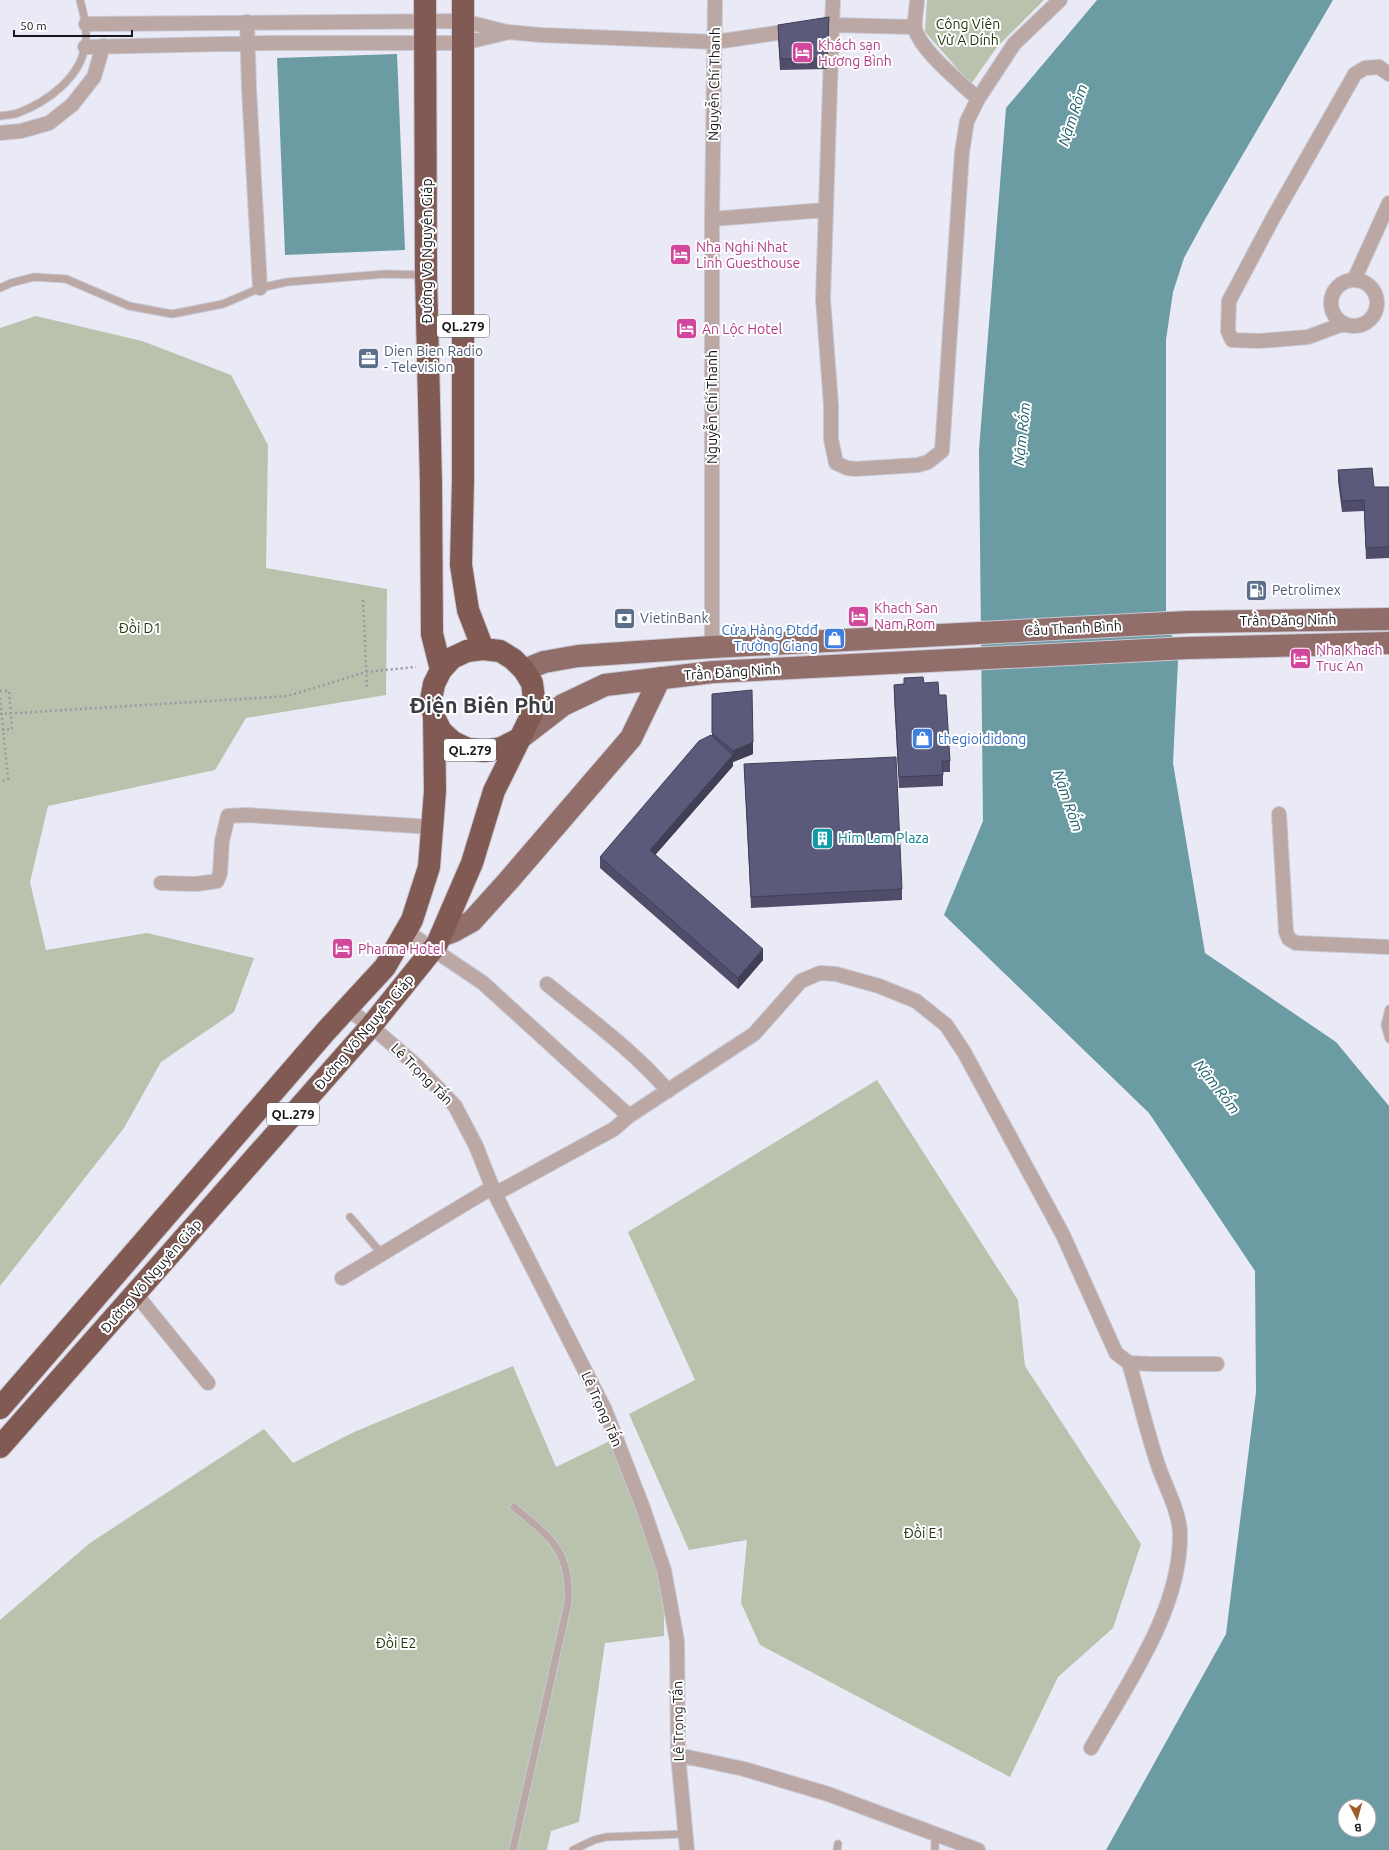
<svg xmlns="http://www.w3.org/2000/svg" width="1389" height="1850" font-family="Ubuntu,sans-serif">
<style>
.green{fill:#b8c2ac}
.water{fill:#6c9ca3;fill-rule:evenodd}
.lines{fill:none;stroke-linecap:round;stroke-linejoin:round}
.lane-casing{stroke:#c8c8d3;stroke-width:9}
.street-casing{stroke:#c8c8d3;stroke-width:16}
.primary-casing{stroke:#c8c8d3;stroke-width:24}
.highway-casing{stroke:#c8c8d3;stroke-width:24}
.path{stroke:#9a9aa3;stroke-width:2.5;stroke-dasharray:2 3;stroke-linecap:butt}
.lane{stroke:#bba7a4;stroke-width:7}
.street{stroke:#bba7a4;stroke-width:14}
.primary{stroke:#916e69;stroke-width:22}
.highway{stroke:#815a54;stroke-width:22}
.wall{fill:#4f4d6a}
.shaded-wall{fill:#403f56}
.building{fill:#5c5a7b;stroke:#403f56}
.labels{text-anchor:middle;stroke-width:4;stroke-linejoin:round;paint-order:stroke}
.shield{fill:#fff;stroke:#5d5d5f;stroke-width:1}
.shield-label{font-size:13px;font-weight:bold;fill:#17171b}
.park-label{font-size:14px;fill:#243309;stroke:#fff}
.hotel-label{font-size:14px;fill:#b23c85;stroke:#fff;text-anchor:start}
.street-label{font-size:14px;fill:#17171b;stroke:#fff}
.service-label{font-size:14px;fill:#4e5e75;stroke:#fff;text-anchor:start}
.shop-label{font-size:14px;fill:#366cbe;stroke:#fff;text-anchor:end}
.culture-label{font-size:14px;fill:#0d838f;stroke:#fff;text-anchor:start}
.water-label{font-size:15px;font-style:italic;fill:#20626a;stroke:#fff}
.town-label{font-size:22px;font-weight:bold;fill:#3c3c45;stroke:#fff}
</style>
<rect width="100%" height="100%" fill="#eaeaf6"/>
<path class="green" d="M927,0h117l-47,47 -26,37 -46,-52z
M36,316l106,25 89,34 37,70 -2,123 121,21 -1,106 -140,23 -31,52 -167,36 -18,76 16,68 101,-17 107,25 -20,54 -73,50 -37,66 -124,158v-958z
M877,1080l141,220 7,66 116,178 -28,84 -55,49 -48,100 -250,-132 -19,-42 6,-63 -58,10 -60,-136 66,-34 -67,-148z
M513,1366l43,101 60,-29 48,132v66l-59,7 -26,179 -28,9 -4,19h-547v-230l90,-77 174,-114 29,34 61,-31z"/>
<path class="water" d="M1097,0h236l-129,221 -20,37 -11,34 -7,48v272l12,49 -5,102 32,190 131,89 53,64v744h-283l120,-216 30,-242 -1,-121 -106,-158 -205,-198 39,-94 -4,-371 27,-342zM1345,1806h24v24h-24z
M397,54l8,196 -120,5 -8,-197z"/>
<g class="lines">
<defs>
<path id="lane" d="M0,116c6,-1 13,-1 18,-3 29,-11 62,-35 67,-67 3,-16 -1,-31 -5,-46
M0,288l11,-5 23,-6 32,2 63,27 43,8 51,-10 37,-16 27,-6 98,-8 39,1
M1389,1009l-4,16 4,14
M350,1217l32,37
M935,1834v16
M513,1850l55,-247c3,-52 -17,-65 -54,-96
M573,1850l21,-10 12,-3 80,-3
M837,1850l1,-6"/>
<path id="street" d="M917,0c0,8 -3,20 -2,28 4,21 46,55 63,71
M247,22l2,67 11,199
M86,24l377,-3 44,11 34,3 174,7 82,-12
M824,26l8,-1 1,-25
M915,27l-83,-2 -9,274 8,106v34l5,24 11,5 8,1 63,-4 10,-3 14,-11 20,-299 5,-31 11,-22 36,-55 46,-44
M85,47l185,-4h193l42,-10
M0,133l21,-2 28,-8 23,-18 22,-28 9,-31
M712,219l113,-9
M1331 303a23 23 0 1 1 46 0a23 23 0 1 1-46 0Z
M1354,280l35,-77
M1343,324l-35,13 -49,4 -27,-1 -4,-9 1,-30 44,-83 82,-144 10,-6 14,-1 10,7
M712,647v-428l3,-219
M1279,814l7,118 3,7 7,4 93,4
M161,883l35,1 21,-3 3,-8 2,-32 6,-25 19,-1 185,12
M406,931l77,52 146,133
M547,984c41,34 86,66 121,107
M346,1008l25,18 46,40 38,40 21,40 19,48 110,216 38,98 21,62 13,71 1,114 9,95
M495,1194l119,-65 15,-13 125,-82 47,-53 19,-8 16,1 43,12 37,15 30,24 18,27 99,183 53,118 13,10 23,1h65
M342,1278l151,-91
M135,1293l73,90
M1091,1748c36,-64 90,-138 89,-214 0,-20 -14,-47 -21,-66 -12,-35 -20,-71 -30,-105
M678,1755l66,14 84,25 150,56"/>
<path id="primary" d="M524,670l20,-8 34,-6 134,-9 476,-25 201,-3
M519,739l44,-34 42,-20 108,-13 474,-24 202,-5
M441,936l13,-5 18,-10 37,-41 122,-142 29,-60"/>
<path id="highway" d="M425,0l1,275 5,209 1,150 9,36
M463,0v480l-2,85 7,45 15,39
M0,1408l326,-377 59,-64 27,-47 17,-53 6,-76 -1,-74
M0,1447l371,-421 66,-82 35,-81 22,-72 38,-77 2,-15 -2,-16 -8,-13 -11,-11 -13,-8 -17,-2 -16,2 -15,7 -11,12 -7,14 -3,16 3,17 7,14 12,11 15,7 17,2 16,-3 18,-9"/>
</defs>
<use href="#lane" class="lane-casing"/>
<use href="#street" class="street-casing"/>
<use href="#primary" class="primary-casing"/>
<use href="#highway" class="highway-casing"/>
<path class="path" d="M363,600l4,89
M0,691h9l3,38 -12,1
M0,698l8,81 -8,3
M0,714l288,-18 78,-24 50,-5"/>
<use href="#lane" class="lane"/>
<use href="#street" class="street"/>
<use href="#primary" class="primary"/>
<use href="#highway" class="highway"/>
</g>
<path class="wall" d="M778,25l51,4 -2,40 -47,1 -2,-34z
M1338,470l36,17h15v71l-23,1 -2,-48 -22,1 -4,-31z
M904,678l20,5 15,12 11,66v11h-7v14l-44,2 -5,-92v-11l10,-1z
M712,694l41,60 -20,8v4l-78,89 108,105 -25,29 -138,-121v-11l112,-121z
M744,764l158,125v11l-151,8z"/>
<path class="shaded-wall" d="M829,17v12l-2,40v-11z
M753,742v12l-20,8v4l-83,95v-11l83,-95v-4z
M763,949v11l-25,29v-11z"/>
<path class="building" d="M829,17l-2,41 -47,1 -2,-34z
M1372,468l2,19h15v60l-23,1 -2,-48 -22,1 -4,-31z
M923,677l1,6 14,-1 1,13h7l4,66h-8l1,14 -44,2 -5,-92 10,-1v-6z
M752,690l1,52 -20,9 -21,-18v-39z
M711,735l22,20 -83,95 113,99 -25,29 -138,-121 99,-116z
M896,757l6,132 -151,8 -7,-133z"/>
<defs>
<symbol id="hotel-square" viewBox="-11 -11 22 22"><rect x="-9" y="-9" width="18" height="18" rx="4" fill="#d1479c" stroke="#fff"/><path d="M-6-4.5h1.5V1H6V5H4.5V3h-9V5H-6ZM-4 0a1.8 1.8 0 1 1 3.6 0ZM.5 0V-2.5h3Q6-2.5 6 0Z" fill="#fff"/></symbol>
<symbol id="office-square" viewBox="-11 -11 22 22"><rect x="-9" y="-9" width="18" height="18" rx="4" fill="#5c6f8a" stroke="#fff"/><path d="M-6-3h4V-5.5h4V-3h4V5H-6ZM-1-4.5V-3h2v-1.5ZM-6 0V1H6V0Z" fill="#fff"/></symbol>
<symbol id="fuel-square" viewBox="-11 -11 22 22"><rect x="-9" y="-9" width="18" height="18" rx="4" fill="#5c6f8a" stroke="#fff"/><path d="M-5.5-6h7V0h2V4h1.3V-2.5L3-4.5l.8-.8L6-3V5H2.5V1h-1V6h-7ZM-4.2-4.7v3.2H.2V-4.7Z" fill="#fff"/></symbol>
<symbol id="bank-square" viewBox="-11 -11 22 22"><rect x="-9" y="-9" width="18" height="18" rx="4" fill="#5c6f8a" stroke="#fff"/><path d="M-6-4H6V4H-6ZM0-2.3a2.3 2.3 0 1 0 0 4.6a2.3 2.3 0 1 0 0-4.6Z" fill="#fff"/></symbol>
<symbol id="shop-square" viewBox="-11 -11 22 22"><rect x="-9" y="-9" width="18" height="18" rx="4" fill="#3f7fe0" stroke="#fff"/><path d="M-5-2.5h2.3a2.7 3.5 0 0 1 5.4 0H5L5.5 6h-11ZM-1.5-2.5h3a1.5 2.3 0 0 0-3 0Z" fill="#fff"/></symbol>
<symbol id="building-square" viewBox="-11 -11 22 22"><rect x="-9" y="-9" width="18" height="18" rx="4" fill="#0f9aa8" stroke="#fff"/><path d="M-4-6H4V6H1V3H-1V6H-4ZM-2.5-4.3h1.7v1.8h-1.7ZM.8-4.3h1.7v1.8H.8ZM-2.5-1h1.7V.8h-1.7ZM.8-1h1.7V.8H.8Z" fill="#fff"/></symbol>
</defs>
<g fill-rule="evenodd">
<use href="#hotel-square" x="790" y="40" width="25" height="25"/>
<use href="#hotel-square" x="668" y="242" width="25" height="25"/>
<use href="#hotel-square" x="674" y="316" width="25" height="25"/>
<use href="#office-square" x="356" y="346" width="25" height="25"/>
<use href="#fuel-square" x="1244" y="578" width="25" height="25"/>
<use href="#hotel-square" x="846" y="604" width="25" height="25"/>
<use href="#bank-square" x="612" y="606" width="25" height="25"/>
<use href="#shop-square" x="822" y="626" width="25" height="25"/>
<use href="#hotel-square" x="1288" y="646" width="25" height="25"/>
<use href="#shop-square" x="910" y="726" width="25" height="25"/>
<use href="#building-square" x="810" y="826" width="25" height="25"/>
<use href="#hotel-square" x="330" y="936" width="25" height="25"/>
</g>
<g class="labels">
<g class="shield">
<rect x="437" y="315" width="52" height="22" rx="3"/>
<rect x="444" y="739" width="52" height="22" rx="3"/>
<rect x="267" y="1103" width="52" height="22" rx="3"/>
</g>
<g class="shield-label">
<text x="463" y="331">QL.279</text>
<text x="470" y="755">QL.279</text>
<text x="293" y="1119">QL.279</text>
</g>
<g class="park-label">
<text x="968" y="29">Công Viên<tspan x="968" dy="16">Vừ A Dính</tspan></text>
<text x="140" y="633">Đồi D1</text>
<text x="924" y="1538">Đồi E1</text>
<text x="396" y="1648">Đồi E2</text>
</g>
<g class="hotel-label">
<text x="818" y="50">Khách sạn<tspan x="818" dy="16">Hương Bình</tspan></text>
<text x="696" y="252">Nha Nghi Nhat<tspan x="696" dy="16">Linh Guesthouse</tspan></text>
<text x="702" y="334">An Lộc Hotel</text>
<text x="874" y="613">Khach San<tspan x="874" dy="16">Nam Rom</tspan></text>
<text x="1316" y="655">Nha Khach<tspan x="1316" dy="16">Truc An</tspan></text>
<text x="358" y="954">Pharma Hotel</text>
</g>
<g class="street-label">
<text transform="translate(714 84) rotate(-89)" y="5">Nguyễn Chí Thanh</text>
<text transform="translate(427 251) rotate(-90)" y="5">Đường Võ Nguyên Giáp</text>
<text transform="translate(712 407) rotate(-90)" y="5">Nguyễn Chí Thanh</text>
<text transform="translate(1288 620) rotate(-1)" y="5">Trần Đăng Ninh</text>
<text transform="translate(1073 628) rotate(-3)" y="5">Cầu Thanh Bình</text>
<text transform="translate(732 672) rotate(-4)" y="5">Trần Đăng Ninh</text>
<text transform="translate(364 1032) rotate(-50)" y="5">Đường Võ Nguyên Giáp</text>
<text transform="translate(422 1074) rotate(45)" y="5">Lê Trọng Tấn</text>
<text transform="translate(151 1276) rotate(-49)" y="5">Đường Võ Nguyên Giáp</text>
<text transform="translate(602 1409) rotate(66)" y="5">Lê Trọng Tấn</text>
<text transform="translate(678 1721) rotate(-91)" y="5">Lê Trọng Tấn</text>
</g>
<g class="service-label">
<text x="384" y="356">Dien Bien Radio<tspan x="384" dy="16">- Television</tspan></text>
<text x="1272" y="595">Petrolimex</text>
<text x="640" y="623">VietinBank</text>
</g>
<g class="shop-label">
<text x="818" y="635">Cửa Hàng Đtdđ<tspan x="818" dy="16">Trường Giang</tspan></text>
<text x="938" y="744" text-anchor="start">thegioididong</text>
</g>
<g class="culture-label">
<text x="838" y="843">Him Lam Plaza</text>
</g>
<g class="water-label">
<text transform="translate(1073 115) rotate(-72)" y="5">Nậm Rốm</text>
<text transform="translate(1022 434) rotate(-84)" y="5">Nậm Rốm</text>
<text transform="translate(1068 801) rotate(71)" y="5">Nậm Rốm</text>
<text transform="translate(1217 1087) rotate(52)" y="5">Nậm Rốm</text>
</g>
<g class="town-label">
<text x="482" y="713">Điện Biên Phủ</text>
</g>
</g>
<g transform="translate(1357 1818) rotate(174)"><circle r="19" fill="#ffffff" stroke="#a2a2a4"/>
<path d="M0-3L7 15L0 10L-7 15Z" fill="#9f5b2d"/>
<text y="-6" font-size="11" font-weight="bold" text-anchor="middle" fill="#17171b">B</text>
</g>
<path d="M14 30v6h118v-6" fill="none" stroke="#17171b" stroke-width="2"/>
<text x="20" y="30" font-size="12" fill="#17171b" stroke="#ffffff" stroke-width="3" paint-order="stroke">50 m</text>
</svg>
